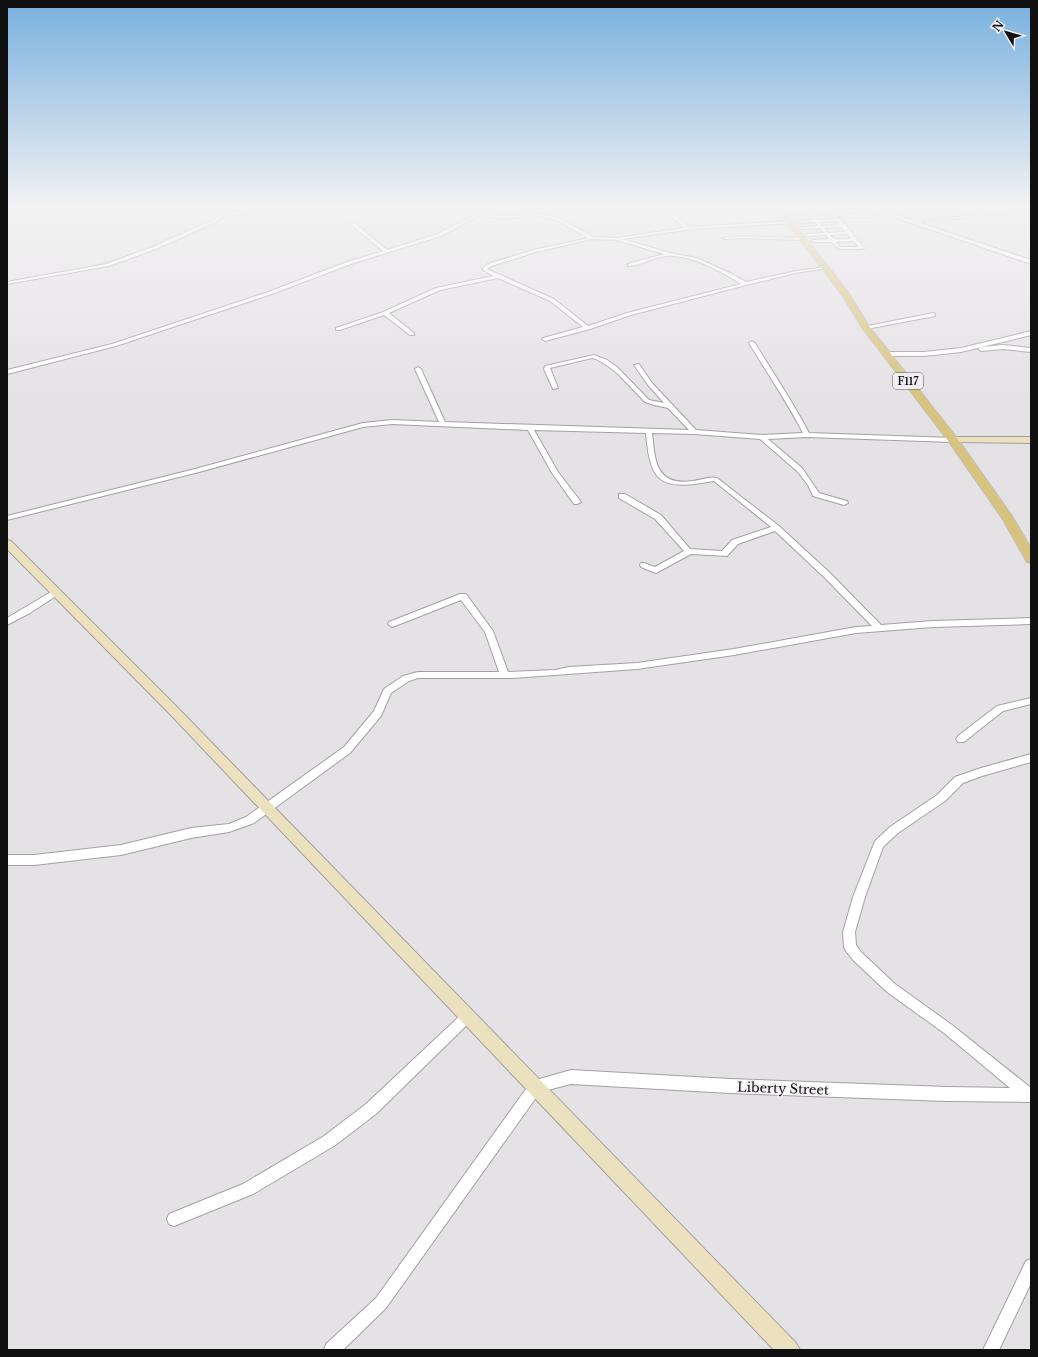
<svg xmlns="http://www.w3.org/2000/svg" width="1038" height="1357" font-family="'Libre Baskerville',serif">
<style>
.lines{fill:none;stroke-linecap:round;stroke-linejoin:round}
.minor-casing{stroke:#a3a0a3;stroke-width:2}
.tertiary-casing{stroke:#a3a0a3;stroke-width:2}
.secondary-casing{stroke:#a3a0a3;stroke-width:2}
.primary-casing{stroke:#c1c1c1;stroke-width:2}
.minor{fill:#fff;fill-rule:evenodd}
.tertiary{fill:#fff;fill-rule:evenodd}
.secondary{fill:#ebe1be;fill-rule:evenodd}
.primary{fill:#d7c37d;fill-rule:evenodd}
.labels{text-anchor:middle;stroke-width:3;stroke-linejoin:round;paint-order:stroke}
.shield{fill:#f2eff2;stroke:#545354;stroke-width:1}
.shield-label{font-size:10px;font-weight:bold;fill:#111011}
.near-street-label{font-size:13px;fill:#111011;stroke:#f2eff2}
</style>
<rect width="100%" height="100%" fill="#e5e2e5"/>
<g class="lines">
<defs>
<path id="minor" d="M231,208h4l-7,5c10,-1 22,-6 32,-5l-19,6 -17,2 -10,7 -58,26 -47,17 -102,18v-2l99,-18 46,-17 58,-26z
M489,208h4l-11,6 22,2 38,-2 20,5 31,18 23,1 68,-10 -21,-20h4l22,19 101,-6 2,2 -99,6 -70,10 47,14 27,5 33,15 16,9 50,-11 30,-4 2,1 -32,5 -50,12 -115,30 -41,14 -45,12 -3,-2 1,-1 40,-11 -33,-26 -52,-23 -58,12 -51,23 25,20v2h-4l-26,-20 -44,15h-4v-2l47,-16 53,-24 57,-12 -11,-7 6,-5 45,-14 55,-12 -30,-17 -16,-5 -38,2 -26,-2 -37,20 -90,28 -79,30 -156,52 -109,28v-4l105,-26 156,-52 79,-30 36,-11 -33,-27v-2h4l33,28 50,-16zM592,239l24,1 48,14 -36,10v2c14,0 28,-11 42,-10 24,0 50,15 71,28l-114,29 -39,13 -34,-27 -67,-30 5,-3 44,-14z
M1031,209v2l-117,12 -2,-1z
M809,212c23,0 45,3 68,3l2,1 -2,1h-28l-14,-2 11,10 18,23 -2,1h-23l-8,-7h-18l-2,-1 2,-1 16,-1 -3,-4 -21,1 2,-2 17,-1 -4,-5 -21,1 2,-2 17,-1 -3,-4 -19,1 2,-2 15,-1 -5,-6 -17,1 -2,-1zM812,214h18l4,5 -17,1zM836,221l3,4 -17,1 -3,-4zM841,227l4,5 -17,1 -4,-5zM848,234l3,5h-17l-4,-4zM854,241l4,6h-18l-4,-5z
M743,236l60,2 2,1 -2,1 -60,-2 -19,1 -2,-1z
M933,313l2,1v2l-69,13 -3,-2z
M1031,331v4l-70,17 -37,4h-36l-3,-2 3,-2h36l37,-4z
M752,341l3,2c18,30 38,59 54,90l144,5 3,2 -3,2 -146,-5 -39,2 34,29 17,25 28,8 1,2 -4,2 -31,-9 -5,-11 -11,-14 -37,-32 -66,-5 -42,-1c3,29 4,53 41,48 8,-1 17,-5 24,-3l62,48 51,47 51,52 52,-4 98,-3v6l-98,3 -77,6 -122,22 -97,14 -124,9h-95l-9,3 -18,12 -10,23 -31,37 -96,70 -25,9 -38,6 -70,17 -87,10h-27v-10h27l87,-10 70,-17 38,-4 17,-7 98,-70 30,-36 10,-22 19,-13 15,-4h81l-14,-40 -24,-32 -66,26 -3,1 -4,-3 1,-2 71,-28h6l27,37 15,41 47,-2 14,-3 68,-4 97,-14 122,-22 16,-1 -48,-49 -49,-46 -37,13 -11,12 -36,-2 -35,19 -15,-6 -1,-2 1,-2h3l11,4 29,-16 -29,-32 -36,-21v-4h6l36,21 29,34 32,2 10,-11 39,-13 -57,-46c-51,9 -64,5 -68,-48l-112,-3 24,42 23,30 -4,2h-3l-22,-31 -24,-43 -136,-6 -29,3 -164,45 -192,48v-4l188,-47 168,-46 29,-3 47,2 -24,-53 3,-2 3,2 24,53 244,8 -21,-22 -14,-3 -9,-3 -27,-28 -10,-8 -12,-7 -4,-1 -42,10 8,20 -5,1 -9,-20 1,-3 49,-11 13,5 10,7 32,33 15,3 -16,-18 -14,-20 5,-1 13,19 44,47 66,5 41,-2c-16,-31 -36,-60 -54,-90z
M1003,345l28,3v4l-28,-3 -22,2 -3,-2 3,-2z
M56,589l3,1 1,2 -1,2 -29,19 -23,12v-7z
M1031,698v6l-28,7 -39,31h-6l-2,-3 2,-3 39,-30z
M1031,754v8l-49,14 -19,7 -18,18 -47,32 -15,14 -18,50 -10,35 1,13 5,7 34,32 57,41 79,63v14l-84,-1 -217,-8 -159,-9 -31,8 -154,216 -43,42h-19l2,-6 50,-46 155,-216 5,-2 35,-10 159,9 217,8 63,1 -66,-55 -57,-41 -34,-32 -7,-9 -2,-4 -1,-15 10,-35 22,-56 15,-14 47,-32 18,-18 26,-9z
M468,1010l4,2 2,4 -2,4 -96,94 -42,32 -81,48 -79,32 -5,-2 -2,-5 2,-5 74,-30 81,-48 42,-32 98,-92z
M1031,1259v24l-32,67h-16l43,-89z"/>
<path id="tertiary" d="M868,208h7l156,52v4z"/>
<path id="secondary" d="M953,437h78v6l-81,-1 -1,-2z
M7,540l4,1 164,164 621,638 4,7h-26l-607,-639 -160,-162z"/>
<path id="primary" d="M776,208h6l66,84 21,34 88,112 55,78 19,32v15l-4,-1 -25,-44 -53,-76 -86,-113 -21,-34z"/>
</defs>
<use href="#minor" class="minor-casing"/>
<use href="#tertiary" class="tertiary-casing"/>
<use href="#secondary" class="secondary-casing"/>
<use href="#primary" class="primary-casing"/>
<use href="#minor" class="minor"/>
<use href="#tertiary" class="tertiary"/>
<use href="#secondary" class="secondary"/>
<use href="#primary" class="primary"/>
</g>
<linearGradient id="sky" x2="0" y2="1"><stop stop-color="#77b0de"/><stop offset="0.52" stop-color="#f3f2f3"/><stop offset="1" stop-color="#f3f2f3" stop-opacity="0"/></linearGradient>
<rect width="1038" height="398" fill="url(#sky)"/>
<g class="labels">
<rect class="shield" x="893" y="373" width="30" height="16" rx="3"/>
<g class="shield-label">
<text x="908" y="385">F117</text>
</g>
<g class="near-street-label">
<text transform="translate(783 1088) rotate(2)" y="5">Liberty Street</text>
</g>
</g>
<rect width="1038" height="1357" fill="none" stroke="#111011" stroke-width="16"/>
<g transform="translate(1006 32) rotate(308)" stroke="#f2eff2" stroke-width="3" paint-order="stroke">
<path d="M0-3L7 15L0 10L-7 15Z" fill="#111011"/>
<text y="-6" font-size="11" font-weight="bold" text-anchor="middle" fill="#111011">N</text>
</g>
</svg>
